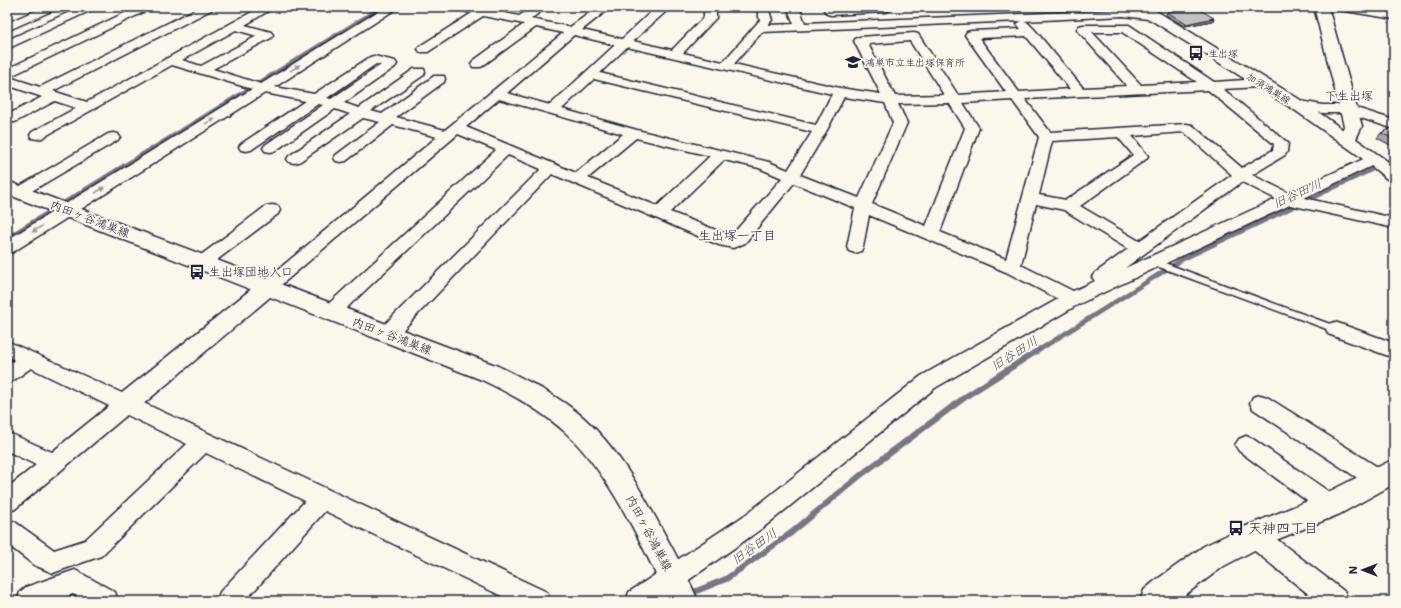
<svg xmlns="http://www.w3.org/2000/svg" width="1401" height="608" font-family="Mali,'Klee One',sans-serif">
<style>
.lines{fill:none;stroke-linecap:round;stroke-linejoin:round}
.stream-far2{stroke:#787681;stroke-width:3.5}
.stream-far1{stroke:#787681;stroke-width:4.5}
.stream{stroke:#787681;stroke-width:6}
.service-casing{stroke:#22223b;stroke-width:3}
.minor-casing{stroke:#22223b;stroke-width:3}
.tertiary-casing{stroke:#22223b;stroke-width:3}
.secondary-casing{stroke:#22223b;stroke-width:3}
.primary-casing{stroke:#22223b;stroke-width:3}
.service{fill:#fbf7ec;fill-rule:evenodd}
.minor{fill:#fbf7ec;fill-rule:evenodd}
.tertiary{fill:#fbf7ec;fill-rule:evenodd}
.secondary{fill:#fbf7ec;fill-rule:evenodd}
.primary{fill:#fbf7ec;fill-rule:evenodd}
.wall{fill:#aaa7a5;stroke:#22223b}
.shaded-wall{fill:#8b8886;stroke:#22223b}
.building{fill:#c6c2c0;stroke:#22223b}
.oneway{fill:#99979c}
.labels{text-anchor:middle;stroke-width:3.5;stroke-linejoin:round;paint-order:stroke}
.far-poi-label{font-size:10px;fill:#22223b;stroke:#fbf7ec;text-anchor:start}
.far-street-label{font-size:10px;fill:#22223b;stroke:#fbf7ec}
.far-quarter-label{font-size:12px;fill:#22223b;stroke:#fbf7ec}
.street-label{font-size:12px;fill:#22223b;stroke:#fbf7ec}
.poi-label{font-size:12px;fill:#22223b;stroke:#fbf7ec;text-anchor:start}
.water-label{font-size:13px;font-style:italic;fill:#545364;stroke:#fbf7ec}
.neighbourhood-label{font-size:13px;fill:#22223b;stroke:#fbf7ec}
.near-poi-label{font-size:14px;fill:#22223b;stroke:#fbf7ec;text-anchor:start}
</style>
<rect width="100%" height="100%" fill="#fbf7ec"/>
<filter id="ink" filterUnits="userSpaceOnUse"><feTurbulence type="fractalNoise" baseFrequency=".025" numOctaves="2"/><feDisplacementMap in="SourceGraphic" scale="8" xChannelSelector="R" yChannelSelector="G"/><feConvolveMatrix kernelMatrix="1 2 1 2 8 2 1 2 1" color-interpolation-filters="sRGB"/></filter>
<g filter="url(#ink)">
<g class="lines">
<path class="stream-far2" d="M146,152l235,-145"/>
<path class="stream-far1" d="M7,238l141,-87
M1039,350l144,-91 211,-100"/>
<path class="stream" d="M689,594l37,-15 65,-46 71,-59 106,-79 72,-46"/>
<defs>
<path id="service" d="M1154,259l184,68 2,2 -2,2h-6l-181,-67 -1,-2 1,-2z"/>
<path id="minor" d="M43,7h15l-2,2 -49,22v-8z
M81,7h15l-2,2 -87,40v-9z
M137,7h15l-2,2 -141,68 31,10 160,-80h15l-2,2 -160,82 34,11 174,-95h14l-30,18 26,7 2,3 -2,3 -58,31 48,15 124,-77h14l-124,80 39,7 56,-37 4,-1 21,5 2,3 -2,3 -51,36 15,5 55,-39h10l1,3 -1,3 -53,36 11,3 52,-38h10l1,3 -1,3 -48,35 49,13 118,-97 -27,-6 -55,40h-8l-2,-3 2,-3 51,-37 -41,-8 -55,36h-8l-2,-3 2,-3 52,-33 -18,-4 -2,-2h38l1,3 28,6 14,-9h13l-15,12 39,8 28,-20h13l-29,23 40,9 32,-30 3,-2h14l-38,34 39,9 32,-33v-10h12v11l-2,2 -31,33 40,9 37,-42 -4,-13h12l4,13 -4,5 26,-1 -7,-17h12l6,16 318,-13 33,4 4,1 2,2 -2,2 -4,1 -33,-4 -99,5 3,1 7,7 49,59 44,-2 -48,-54 -2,-3 2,-3 4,-1h46l85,57 46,-3 5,1 2,3 -2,3 -5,1 -37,2 65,54 -1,9 -2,3 -33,20 37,18 81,-37 5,-1 5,1 2,3 -2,3 -76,36 90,20v10l-104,-23 -211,99 -144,84 -171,139 -105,74h-33l3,-9 119,-79 173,-137 137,-77 -52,-27 -137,-57 -6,32 -2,4 -6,2 -6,-2 -2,-4 8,-39 -61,-25 -49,60 -12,5 -14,-3 -167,-71 -158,165 -7,2 -7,-2 -2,-5 2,-5 161,-160 -33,-14 -171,162 -6,2 -6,-2 -3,-5 3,-5 171,-157 -38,-16 -184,157 -6,2 -6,-2 -3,-4 3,-4 175,-146 -44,-12 -47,36 -5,1 -5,-1 -2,-3 2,-3 44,-33 -17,-4 -64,44 -5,1 -5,-1 -2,-3 2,-3 61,-42 -15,-5 -60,42 -5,1 -5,-1 -2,-3 2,-3 58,-40 -5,-1 -67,46 -5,1 -5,-1 -2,-3 2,-3 64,-43 -40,-8 -252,159 -6,2v-14l245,-151 -80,-24 -130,73 -5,1 -5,-1 -2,-3 2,-3 44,-24 -21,-7 -40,21h-8v-7l35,-18 -35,-12v-16zM1021,21l-4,3 4,5 -50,2 -4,1 -2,3 41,57 -48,3 -40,-61 -4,-1 -54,4 -4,1 -2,3 27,53 -41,-6 -106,-24 28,-32zM236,30l21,6 -56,30 -19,-6zM1092,32h30l75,50 -56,3zM574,35l41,10 -65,60 -43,-12zM1026,36l44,53 -51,3 -40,-54zM910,41l34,54 -49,1 -27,-52zM627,47l205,47 -16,31 -216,-52zM376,64l5,1 -50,34 -4,-1zM594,79l218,53 -24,38 -19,-8 -132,-32 -75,-21zM1208,90l66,54 -1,6 -31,18 -50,-43 -5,-1 -137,8 -25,-33zM844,97l41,6 8,20 -34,75 -59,-23 27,-45zM499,99l124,35 -47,39 -110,-46zM1012,100l27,37 -33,122 -66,-27 39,-104 -16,-25zM949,103l16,25 -39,98 -54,-22 35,-81 -9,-19zM1184,132l48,43 -93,66 -59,-35 66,-47 2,-3 -16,-20zM1118,137l15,18 -67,45 -27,-5 13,-54zM636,138l74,18 -53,50 -69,-28zM724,160l35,8 23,10 -51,58 -61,-24zM1242,182l34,17 -151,69zM1036,204l28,6 64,39 -33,24 -3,4 3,4 -22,10 -52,-26z
M822,7h12l1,1 53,-1 2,2 -2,2 -4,1 -53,3 -4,-1z
M1333,7h27l34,6v6l-55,-9 -4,-1z
M1295,100l27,5h25l47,15v9l-48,-16h-24l-32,-6 -2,-3 2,-3z
M113,133l5,1 2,3 -2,3 -93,55 -5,2 -5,-2 -3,-3 3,-3 93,-55z
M272,205l6,1 2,4 -2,4 -69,52 -6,2 -6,-2 -3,-4 3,-4 69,-52z
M1335,322l59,21v15l-66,-24 -2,-5 2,-5z
M7,341l126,57 414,194 3,9h-38l-187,-90 -80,90h-28l3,-9 85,-91 -99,-48 -105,103 -48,17 -19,-8 -27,-21v-25l8,3 39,28 31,-10 102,-96 -60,-29 -112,94 -8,3v-24l29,-23 -29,-14v-19l45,20 57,-46 -78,-38 -17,12 -7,3v-18l7,-5 -7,-4z
M1260,395l7,2 120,76 3,7 -3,7 -8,3 -8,-3 -118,-78 -3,-6 3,-6z
M1246,436l7,3 85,59 3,7 -3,7 -8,3 -8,-3 -83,-61 -4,-6 4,-6z
M1254,525l8,3 83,64 3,9h-31l-71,-57 -4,-8 4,-8z
M75,570l40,22 3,9h-34l-11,-7 -18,7h-38l3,-9 6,-5z"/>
<path id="tertiary" d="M1314,7h14l34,119 -8,17 -6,1 -6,-1 -3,-4 5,-13z
M268,279l8,3 3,5 -3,5 -141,119 -9,3 -9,-3 -3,-7 3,-7 143,-115z
M1394,459v25l-54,30 -76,31 -40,21 -47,35h-37l4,-11 12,-10 48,-34 40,-19 76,-31z"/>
<path id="secondary" d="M7,181l491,185c30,15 61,30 86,52 32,29 54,67 74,104 14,26 29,52 40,79h-30c-24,-54 -59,-128 -102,-168 -25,-23 -55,-39 -84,-53l-475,-186z"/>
<path id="primary" d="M1133,7h17l157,97 87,62v15l-7,-2 -29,-24 -62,-44 -161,-101z"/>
</defs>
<use href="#service" class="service-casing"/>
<use href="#minor" class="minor-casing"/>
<use href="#tertiary" class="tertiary-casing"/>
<use href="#secondary" class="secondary-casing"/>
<use href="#primary" class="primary-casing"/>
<use href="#service" class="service"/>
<use href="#minor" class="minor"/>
<use href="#tertiary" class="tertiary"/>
<use href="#secondary" class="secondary"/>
<use href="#primary" class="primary"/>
</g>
<path class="wall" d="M1167,12l46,9 -28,5 -19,-11z
M1394,127v20l-17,-9 4,-5z"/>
<path class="shaded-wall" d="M1214,18l-1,3 -28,5 1,-2z"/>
<path class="building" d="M1195,7l19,11 -28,6 -19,-12z
M1394,127v12l-13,-6z"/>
<defs><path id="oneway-solid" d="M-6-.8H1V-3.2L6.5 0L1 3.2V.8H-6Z"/></defs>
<g class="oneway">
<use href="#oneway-solid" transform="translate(295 68) rotate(-32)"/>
<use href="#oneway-solid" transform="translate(210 121) rotate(-32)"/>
<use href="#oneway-solid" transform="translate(100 190) rotate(-32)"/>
<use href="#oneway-solid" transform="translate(37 229) rotate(148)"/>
</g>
</g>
<defs>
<symbol id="bus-bare" viewBox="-9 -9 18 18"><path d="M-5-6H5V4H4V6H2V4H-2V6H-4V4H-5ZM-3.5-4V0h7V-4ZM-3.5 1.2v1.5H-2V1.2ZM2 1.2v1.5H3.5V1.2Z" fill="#22223b" stroke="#fbf7ec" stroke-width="2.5" paint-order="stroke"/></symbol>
<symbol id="school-bare" viewBox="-9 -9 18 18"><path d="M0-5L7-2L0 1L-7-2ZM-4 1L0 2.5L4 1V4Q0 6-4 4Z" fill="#22223b" stroke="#fbf7ec" stroke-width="2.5" paint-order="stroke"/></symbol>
</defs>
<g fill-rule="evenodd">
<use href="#bus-bare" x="1185" y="42" width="22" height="22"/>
<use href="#school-bare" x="842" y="51" width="22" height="22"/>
<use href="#bus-bare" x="186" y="261" width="22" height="22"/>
<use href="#bus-bare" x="1225" y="517" width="22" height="22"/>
</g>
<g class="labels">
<g class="far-poi-label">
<text x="1208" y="57">生出塚</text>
<text x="865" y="66">鴻巣市立生出塚保育所</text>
</g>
<g class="far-street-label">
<text transform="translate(1269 88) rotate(32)" y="4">加須鴻巣線</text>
</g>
<g class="far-quarter-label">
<text x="1349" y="100">下生出塚</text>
</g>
<g class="street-label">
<text transform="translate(90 219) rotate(21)" y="4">内田ヶ谷鴻巣線</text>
<text transform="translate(392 336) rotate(21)" y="4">内田ヶ谷鴻巣線</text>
<text transform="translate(649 533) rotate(62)" y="4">内田ヶ谷鴻巣線</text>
</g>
<g class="poi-label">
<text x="209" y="276">生出塚団地入口</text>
</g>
<g class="water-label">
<text transform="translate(1297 193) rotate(-25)" y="5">旧谷田川</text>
<text transform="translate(1014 353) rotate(-32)" y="5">旧谷田川</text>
<text transform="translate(754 546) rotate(-35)" y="5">旧谷田川</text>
</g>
<g class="neighbourhood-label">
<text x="737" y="240">生出塚一丁目</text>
</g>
<g class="near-poi-label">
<text x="1248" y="533">天神四丁目</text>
</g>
</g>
<rect width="1401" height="608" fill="none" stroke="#fbf7ec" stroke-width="24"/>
<rect x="12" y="12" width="1377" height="584" fill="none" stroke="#22223b" stroke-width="1.5" filter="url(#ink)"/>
<g transform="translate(1363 570) rotate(270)" stroke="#fbf7ec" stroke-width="3" paint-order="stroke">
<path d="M0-3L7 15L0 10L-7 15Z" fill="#22223b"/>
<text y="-6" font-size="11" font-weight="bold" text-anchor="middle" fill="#22223b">N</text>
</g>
</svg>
